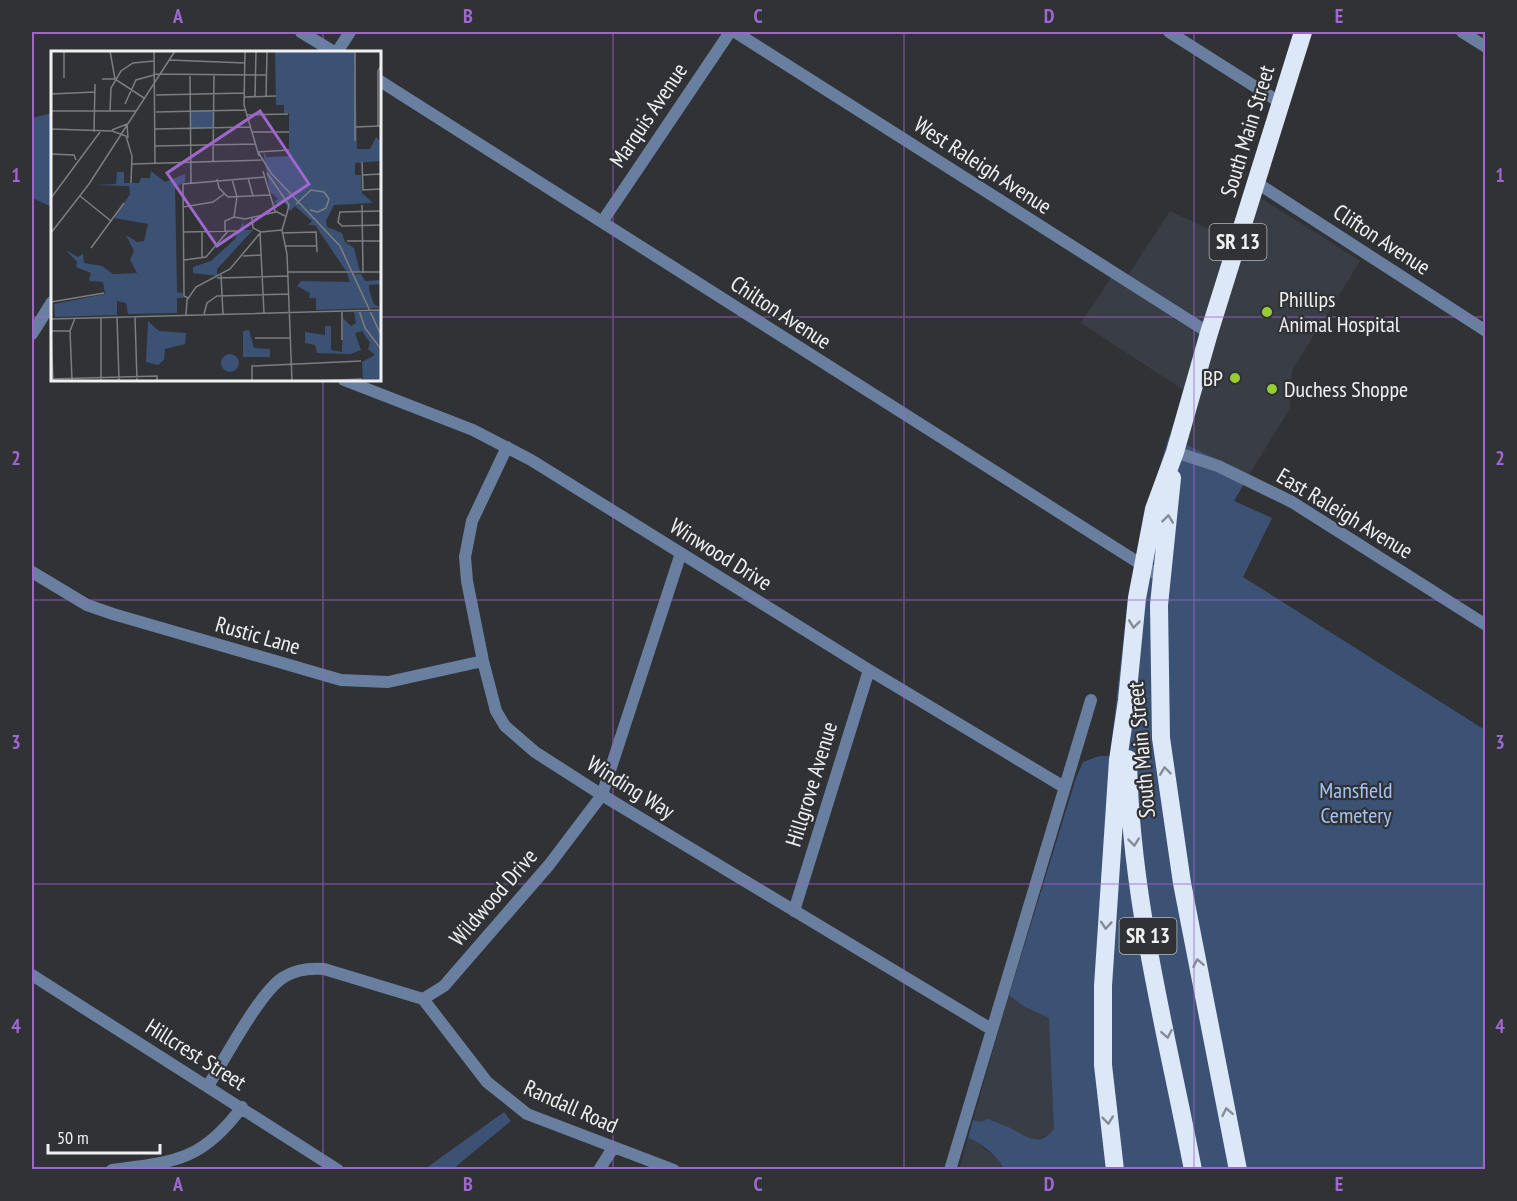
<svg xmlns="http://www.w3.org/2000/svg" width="1517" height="1201" font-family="'PT Sans Narrow',sans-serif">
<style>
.built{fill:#393e46}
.green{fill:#3c5275}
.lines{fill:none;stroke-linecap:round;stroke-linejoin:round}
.street{stroke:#697fa0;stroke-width:12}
.highway{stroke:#dce7f8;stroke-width:18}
.oneway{stroke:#868c96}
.grid{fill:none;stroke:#9e67ce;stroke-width:1.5;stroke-opacity:0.55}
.poi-dot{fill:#99cb35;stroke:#303235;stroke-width:2}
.labels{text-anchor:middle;stroke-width:4.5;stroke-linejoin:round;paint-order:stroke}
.shield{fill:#303235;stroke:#b6b7b9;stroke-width:1.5}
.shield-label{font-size:21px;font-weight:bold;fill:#eff0f2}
.street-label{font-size:22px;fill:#eff0f2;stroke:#303235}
.poi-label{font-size:22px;fill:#eff0f2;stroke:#303235;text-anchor:start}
.park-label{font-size:22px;fill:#a3c3f5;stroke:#303235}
.inset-road{fill:none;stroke:#7c7e81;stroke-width:1.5}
.view{fill:#9e67ce;fill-opacity:0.15;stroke:#9e67ce;stroke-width:3}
.inset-edge{fill:none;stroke:#eff0f2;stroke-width:3}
.neatline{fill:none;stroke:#9e67ce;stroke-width:2}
.grid-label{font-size:20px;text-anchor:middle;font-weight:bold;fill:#9e67ce}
</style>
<rect width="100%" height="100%" fill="#303235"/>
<path class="built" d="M1250,191l110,70 -68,109 -2,38 -41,67 -80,-39 16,-45 -104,-68 32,-48 11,6 46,-70 64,30z
M1009,995l14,11 26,12 3,11 2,100 -5,6 -14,5 -9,-1 -11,-8 -42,-11z
M968,1138l8,2 7,8 15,10 6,11 -45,1z"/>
<path class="green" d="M52,113v94l-20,-9v-80z
M1169,436l80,39 -15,26 38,17 -29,59 242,153v439h-481c-4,-11 -25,-28 -36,-31l5,-18 8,2 7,-3c9,4 19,7 28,12 14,9 26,14 38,-2l-5,-111 -26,-12 -14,-11 67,-217 7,-16 16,-6h11l19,-166 17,-78z
M504,1112l7,9 -58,48h-28z"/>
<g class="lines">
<path class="street" d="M301,32l33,20
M735,32l474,301
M1169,32l112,71
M1462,32l24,15
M337,52l13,-20
M380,81l781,496
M1257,183l229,148
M602,222l128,-190
M32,334l20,-32
M344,380l129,50 58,30 338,210 195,117
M507,447l-35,74 -7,36 2,24 16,80 13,50 9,15 30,26 67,43 389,234
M1175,452l43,14 74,36 194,123
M32,572l55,33 26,9 228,66 47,2 95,-21
M794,911l75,-241
M32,975l306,195
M423,999l64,83 40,32 147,56
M208,1086c16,-26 53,-96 76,-109 13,-8 27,-9 40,-8l99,30 21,-13 105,-121 53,-70 79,-242
M112,1170c63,-8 90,-9 130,-63
M599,1170l14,-22
M950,1170l141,-470"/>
<path class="highway" d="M1172,478l-13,127 2,133 21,145 56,287
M1128,759c2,138 39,276 65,411
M1115,1170l-12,-105v-79l15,-226 9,-60 10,-102 17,-89 21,-57 34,-119 94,-301"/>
</g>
<defs><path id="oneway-chevron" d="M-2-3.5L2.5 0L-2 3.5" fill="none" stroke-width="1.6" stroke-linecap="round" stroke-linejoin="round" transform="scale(1.5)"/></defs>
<g class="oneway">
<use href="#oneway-chevron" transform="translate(1168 519) rotate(-83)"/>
<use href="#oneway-chevron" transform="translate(1134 624) rotate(97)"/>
<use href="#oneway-chevron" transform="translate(1165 771) rotate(-97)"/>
<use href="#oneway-chevron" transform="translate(1134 842) rotate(84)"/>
<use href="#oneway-chevron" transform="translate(1106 925) rotate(94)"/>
<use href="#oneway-chevron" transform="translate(1198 963) rotate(-101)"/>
<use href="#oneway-chevron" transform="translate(1167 1034) rotate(79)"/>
<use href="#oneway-chevron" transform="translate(1227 1112) rotate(-101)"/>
<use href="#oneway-chevron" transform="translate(1108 1120) rotate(84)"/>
</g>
<path class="grid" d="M323,32v20M613,32v1138M904,32v1138M1194,32v1138M32,317h20M380,317h1106M323,380v790M32,600h1454M32,884h1454"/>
<g class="poi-dot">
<circle cx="1267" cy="312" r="6"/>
<circle cx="1235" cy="378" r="6"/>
<circle cx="1272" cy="389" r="6"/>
</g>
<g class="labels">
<g class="shield">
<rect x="1209.5" y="224" width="57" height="36" rx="4.5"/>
<rect x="1119.5" y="918" width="57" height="36" rx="4.5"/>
</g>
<g class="shield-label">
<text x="1238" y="249">SR 13</text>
<text x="1148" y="943">SR 13</text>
</g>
<g class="street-label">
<text transform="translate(648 115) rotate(-56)" y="8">Marquis Avenue</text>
<text transform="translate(1247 131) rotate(-73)" y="8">South Main Street</text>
<text transform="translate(983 165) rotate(33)" y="8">West Raleigh Avenue</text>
<text transform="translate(1382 239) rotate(33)" y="8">Clifton Avenue</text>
<text transform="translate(781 312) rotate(33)" y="8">Chilton Avenue</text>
<text transform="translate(1345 513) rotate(31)" y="8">East Raleigh Avenue</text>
<text transform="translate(721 554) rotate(32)" y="8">Winwood Drive</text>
<text transform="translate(258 635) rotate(16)" y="8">Rustic Lane</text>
<text transform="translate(1141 750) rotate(-95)" y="8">South Main Street</text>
<text transform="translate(811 784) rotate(-73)" y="8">Hillgrove Avenue</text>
<text transform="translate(631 787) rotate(32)" y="8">Winding Way</text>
<text transform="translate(493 897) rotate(-49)" y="8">Wildwood Drive</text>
<text transform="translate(196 1054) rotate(32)" y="8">Hillcrest Street</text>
<text transform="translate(571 1106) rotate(24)" y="8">Randall Road</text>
</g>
<g class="poi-label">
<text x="1279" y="307">Phillips<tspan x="1279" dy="25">Animal Hospital</tspan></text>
<text x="1223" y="386" text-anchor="end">BP</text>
<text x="1284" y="397">Duchess Shoppe</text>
</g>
<g class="park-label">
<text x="1356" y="798">Mansfield<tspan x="1356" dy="25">Cemetery</tspan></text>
</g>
</g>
<g transform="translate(51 51)">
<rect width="330" height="330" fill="#303235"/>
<path d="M224,0h80l2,98h13l6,-12 5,5v19l-26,2v12h6l1,18 11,10 -39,2 -8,16 1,6 15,6 3,9 9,6 6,24 -14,-1 -31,-46h-7l4,-4 -17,-15 -5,5 -5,-8h-12l5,-4 -8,-7 -7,-41 4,6 22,-1v-43h-5v-8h-8zM162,59v18h-23v-17zM100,120l14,11 20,-8v8l-10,5 2,105 6,1v5h-6v15l-49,1 -2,-11 -9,-2v14l-62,2 -1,-13 51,-10 -2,-12 -14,-1 2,-8 -15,-6 1,-5 -11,-12 12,7 5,-3 1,9 18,3 11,8 24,-1 -7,-13 4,-9 -8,-16 11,7 7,-1 4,-17 -34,-6 16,-24 -1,-8 -35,-1 22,-1 1,-12h7v11h15l2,-5h9zM193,169l-1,10h10l-36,39v7l-24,-3v-6l18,-6 24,-22zM296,222l14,1 4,7 16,-1v4l-12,1v5l5,14 7,4 -65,2v-12h-7l1,-5 -13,-7 4,-5 49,1zM330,260v70h-18l-1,-19 13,-7 -7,-6 2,-6 -8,-12 -7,2 6,17 -11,4 -33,-1 -2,-8 -10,-2v-11l20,3v-9h6v24l11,2 1,-34 8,8 5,-3 -2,-11zM97,270l11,10 27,2 -1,11 -20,5 -1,11 -6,5 -12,-3zM198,279l5,18 16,1v8h-27v-26zM170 312a9 9 0 1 1 18 0a9 9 0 1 1-18 0Z" fill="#3c5275"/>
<path class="inset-road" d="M59,0l5,28M103,0l1,112M194,0l-1,54 15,51M304,0v90M118,9l76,3M103,23l112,1M139,25l1,107M13,27v-27M51,28h13l29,19M0,43l44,-2M105,44l88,-2M193,46l32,-1M204,46l1,-46M215,46l1,-46M74,53l11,-24 18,-5M0,60h85M59,60l1,-23 10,-17 12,-8 21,-2M105,61l89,-2M195,64l42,-1M327,75v-55l3,-5M304,76l25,-1M0,78l61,2 14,5 6,20 -1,27M104,78l95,-2M61,79l15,-6 1,14M43,81l1,-48M201,81h37M104,95l100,-2M207,101l31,-2M207,101l13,21 69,73 41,89M0,103l23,1 2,5M162,111l1,-87M311,111l1,28 18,-1M81,113l130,-4M212,120l12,40 10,5M216,122l22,32 -2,8M311,124l19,-1M197,127l5,18M166,128l2,9 9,9 42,-2M181,128l5,18 -3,20M29,145l31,25M0,147l49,-66M245,153l15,-14 13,2 5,7 -3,9 -8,4 -8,-2M311,154l1,68M132,156l30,-5 11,-8M330,160l-41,1 -2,10 4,4 39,-1M236,162l-5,17 5,24 5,127M183,166l11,2 31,-7M201,167l1,10 8,4M151,180v28M174,180v-10l9,-4M133,181l54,-1M0,182l38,-49 86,-133M209,182l4,80M231,182l34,-1 1,20M296,190h34M235,195h31M40,197l33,-45M192,205l18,-1M133,209l22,-3 22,-26M237,221h93M170,224l2,39M166,227l71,-2M137,247l-4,-2 -1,-112 82,-7M0,251l53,-9M308,259l6,18 16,21M291,260v29M153,263l3,-11 10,-7 72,-2M135,264l1,-15 9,-13 34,-18 31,-37 21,-2M84,265l2,65M66,266l2,63M0,268l330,-9M0,280l2,49M0,280h19M204,287h35M0,328l106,-3v5M21,329l-2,-49 5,-13M50,329v-63M201,330v-15l109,-5M264,330l47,-2"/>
<path class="view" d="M209,60l49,73 -92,62 -50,-73z"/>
<rect width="330" height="330" class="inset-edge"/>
</g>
<rect width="1517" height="1201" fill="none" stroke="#303235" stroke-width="66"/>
<path d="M48 1144v9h112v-9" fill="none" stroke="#eff0f2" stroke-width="3"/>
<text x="57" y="1144" font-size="18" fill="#eff0f2" stroke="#303235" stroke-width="4.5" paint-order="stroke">50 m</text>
<rect x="33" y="33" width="1451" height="1135" class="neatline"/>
<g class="grid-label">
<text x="178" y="23">A</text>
<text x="468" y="23">B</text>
<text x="758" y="23">C</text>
<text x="1049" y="23">D</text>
<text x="1339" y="23">E</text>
<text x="16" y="182">1</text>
<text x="1500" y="182">1</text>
<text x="16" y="465">2</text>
<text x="1500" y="465">2</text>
<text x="16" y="749">3</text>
<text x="1500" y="749">3</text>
<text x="16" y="1033">4</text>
<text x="1500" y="1033">4</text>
<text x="178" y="1191">A</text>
<text x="468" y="1191">B</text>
<text x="758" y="1191">C</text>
<text x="1049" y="1191">D</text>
<text x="1339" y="1191">E</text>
</g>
</svg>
